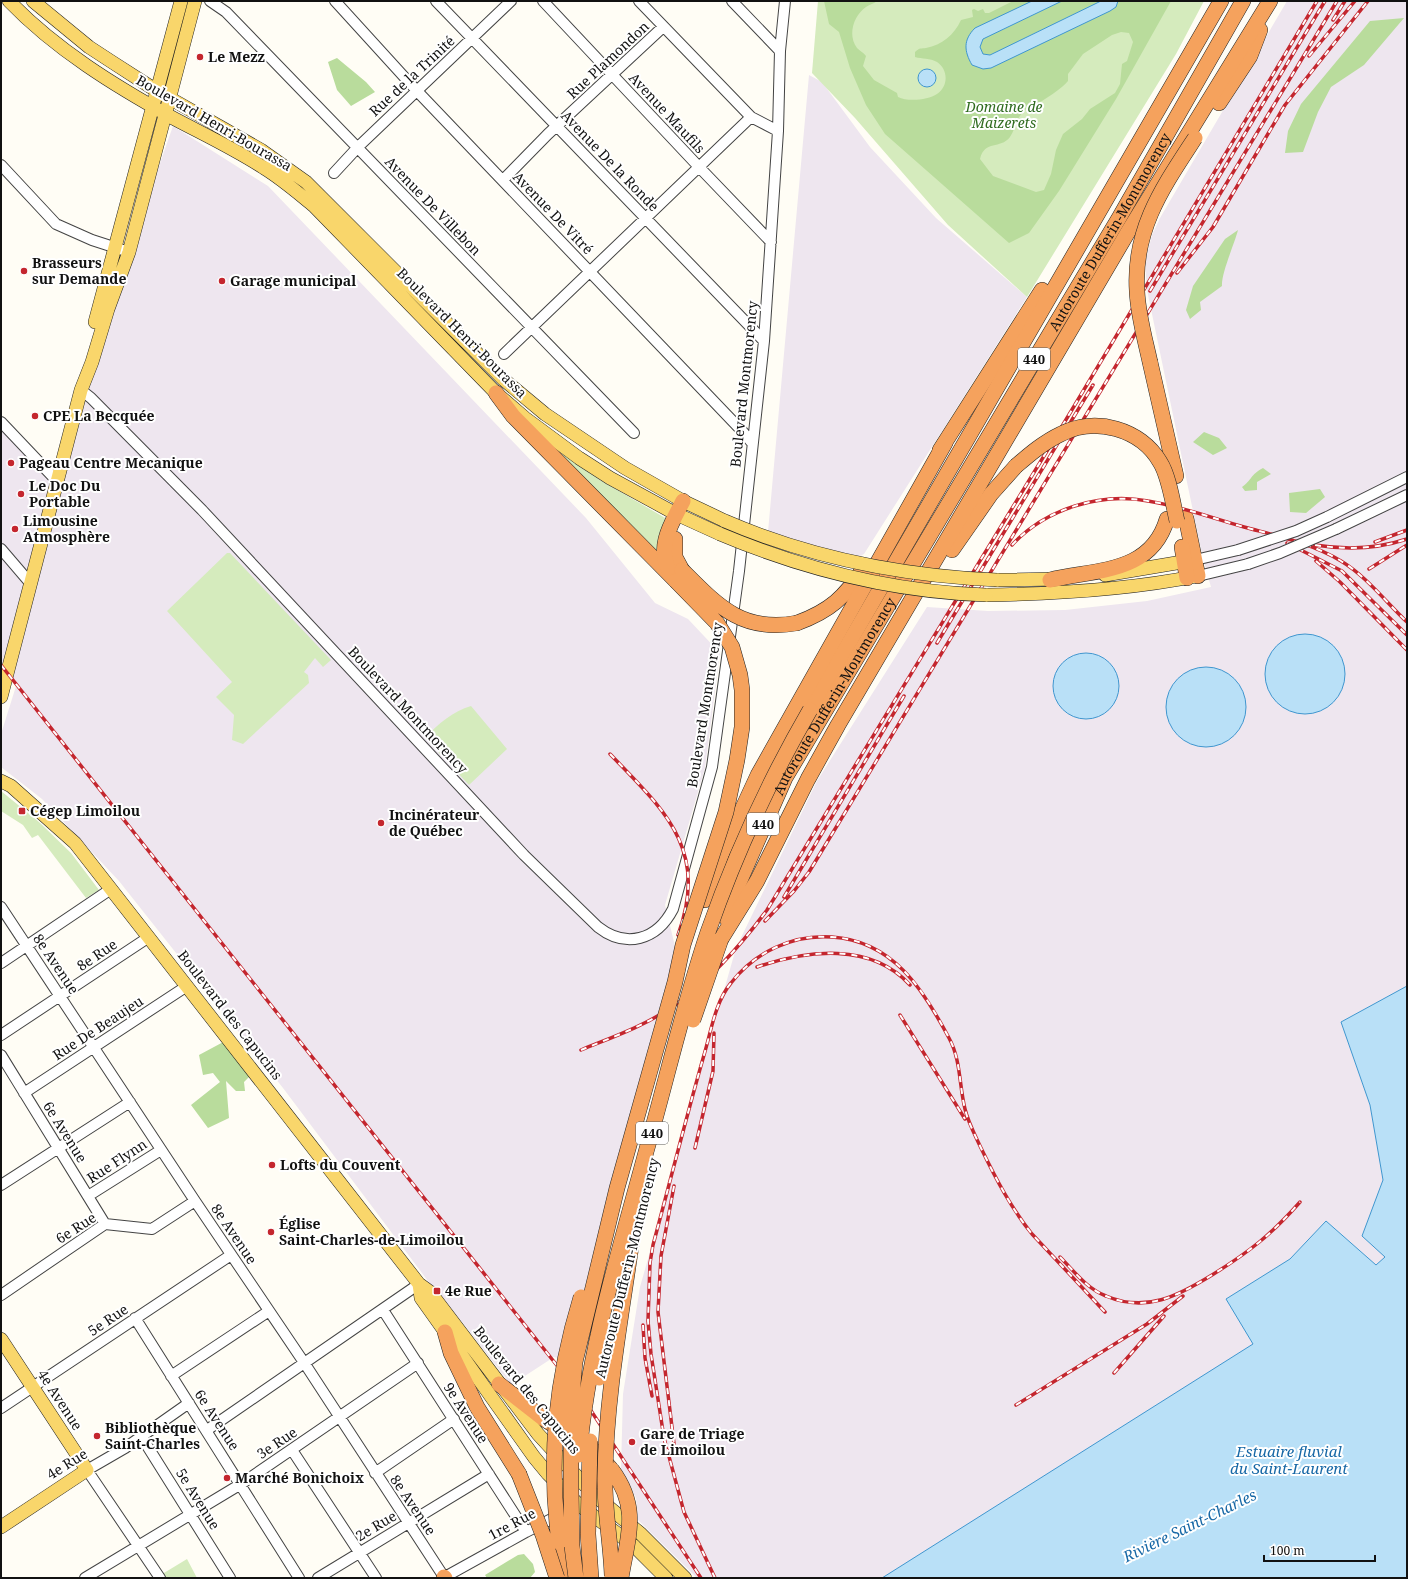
<svg xmlns="http://www.w3.org/2000/svg" width="1408" height="1579" font-family="'Noto Serif',serif">
<style>
.industrial{fill:#eee6ef}
.green{fill:#d5ebbd}
.forest{fill:#b9dc9c;fill-rule:evenodd}
.water{fill:#b9e0f7;stroke:#3f96cf}
.lines{fill:none;stroke-linecap:round;stroke-linejoin:round}
.minor-casing{stroke:#444;stroke-width:12}
.major-casing{stroke:#222;stroke-width:14}
.highway-casing{stroke:#222;stroke-width:16}
.minor{stroke:#fff;stroke-width:10}
.major{stroke:#f9d66b;stroke-width:13}
.highway{stroke:#f5a25d;stroke-width:15}
.rail-casing{stroke:#c4262e;stroke-width:3.5}
.rail{stroke:#fff;stroke-width:2;stroke-dasharray:6;stroke-linecap:butt}
.minor-bridge-casing{stroke:#444;stroke-width:12;stroke-linecap:butt}
.major-bridge-casing{stroke:#222;stroke-width:14;stroke-linecap:butt}
.highway-bridge-casing{stroke:#222;stroke-width:16;stroke-linecap:butt}
.minor-bridge{stroke:#fff;stroke-width:10}
.major-bridge{stroke:#f9d66b;stroke-width:13}
.highway-bridge{stroke:#f5a25d;stroke-width:15}
.poi-dot{fill:#c4262e;stroke:#fff;stroke-width:1.5}
.labels{text-anchor:middle;stroke-width:4;stroke-linejoin:round;paint-order:stroke}
.shield{fill:#fff;stroke:#585858;stroke-width:1}
.shield-label{font-size:13px;font-weight:bold;fill:#111}
.poi-label{font-size:14px;font-weight:bold;fill:#111;stroke:#fff;text-anchor:start}
.street-label{font-size:14px;fill:#111;stroke:#fff}
.park-label{font-size:14px;font-style:italic;fill:#2f6b1f;stroke:#fff}
.water-label{font-size:15px;font-style:italic;fill:#1768a6;stroke:#fff}
</style>
<rect width="100%" height="100%" fill="#fffdf5"/>
<path class="industrial" d="M1287,1h120v985l-66,36 29,83 13,75 -21,56 23,21 -9,8 -50,-44 -36,38 -64,40 28,45 -371,234h-186l-59,-58 -2,-22 -15,-29 2,-75 17,-107 96,-339 81,-167 110,-174 61,4 77,-1 82,-9 64,-14 -8,-28 -56,-269 -2,-28 7,-27 8,-17z
M809,75l13,7 48,65 66,71 91,79 -163,257 -12,6 -84,-28z
M173,126l95,60 318,332 69,85 33,16 32,34 -15,115 -40,137 16,66 -56,219 -50,172 -21,-5 -43,28 -48,-62 -32,-38 -148,-197 -164,-207 -77,-82 -41,-32v-33l16,-51 -16,-21v-240l55,58 73,-228z"/>
<path class="green" d="M818,1h386l-28,53 -149,243 -79,-72 -93,-107 -43,-45z
M559,452l41,28 67,39 -5,39z
M227,553h3l101,107 -8,7 -8,-9 -11,14 4,3 1,8 -66,61 -11,-4 2,-25 -18,-18 16,-15 -65,-71z
M471,706l36,43 -38,36 -44,-47c13,-14 28,-27 46,-32z
M1,791l38,31 32,31 28,37 -13,8 -48,-63 -6,3 -9,-13 -22,-14z
M187,1559l10,19h-37l-1,-2z"/>
<path class="forest" d="M824,1h53c-3,3 -7,3 -11,6 -12,8 -19,28 -9,41 3,3 6,4 9,8l-3,10 11,14 23,13 1,4c10,5 30,3 39,-3 12,-8 11,-25 0,-32 -7,-4 -15,-3 -22,-5v-5c5,-5 6,-3 11,-4 16,-3 28,-13 35,-28l12,-3 -1,-7 2,-1 4,2 5,-2 2,4h4l24,-12h158l-55,98 -57,92 -30,42 -20,10 -124,-109 -19,-29 -16,-37 -11,-36 -10,-8zM1121,32l8,1 4,9 -6,19 -5,3 -2,20 -5,9 -25,16 -8,10 -19,15 -7,16 -5,24 -7,16 -8,2 -43,-16 -13,-17c5,-20 20,-9 30,-22 5,-7 7,-21 15,-27 5,-4 11,-6 17,-9 9,-6 19,-12 26,-20v-7l15,-20 29,-19z
M1404,18l-40,47 -33,22 -13,25 -15,40 -18,1 3,-22 13,-27 69,-83z
M337,58l29,24 9,10 -24,14 -14,-16 -9,-28z
M1238,230c-4,15 -17,44 -16,56l-22,16 1,8 -11,9 -4,-9 7,-24 32,-47z
M1204,432l15,6 8,10 -14,7 -20,-13z
M1263,468l8,6 -14,8v8l-12,1 -3,-4c10,-7 8,-12 21,-19z
M1320,489l5,8 -19,16 -16,-1 -1,-19z
M227,1040l23,36 -6,6 1,9h-9l-10,-10 3,37 -21,10 -17,-23 29,-23 -7,-9 -10,2 -4,-20z
M524,1554l9,10 2,8 -5,6h-43l-2,-3 33,-20z"/>
<path class="water" d="M1032,1h30l-79,38 -3,8 3,7 7,1 111,-54h17l-2,6 -6,4 -119,57 -8,1 -11,-4c-8,-14 -9,-25 3,-37z
M918 78a9 9 0 1 1 18 0a9 9 0 1 1-18 0Z
M1265 674a40 40 0 1 1 80 0a40 40 0 1 1-80 0Z
M1053 686a33 33 0 1 1 66 0a33 33 0 1 1-66 0Z
M1166 707a40 40 0 1 1 80 0a40 40 0 1 1-80 0Z
M1407,986v592h-525l371,-234 -27,-45 64,-40 36,-38 50,44 9,-8 -23,-21 21,-56 -13,-75 -29,-83z"/>
<g class="lines">
<defs>
<path id="minor" d="M210,1l16,11 408,421
M335,1l82,90 326,341 9,11
M436,1l328,340
M543,1l156,166 72,75
M639,1l112,116 27,14
M732,1l48,50
M1,165l55,59 36,16 37,12
M334,173l24,-26 153,-146
M503,180l45,-46 115,-107
M504,354l247,-237
M81,390l10,8 111,112 322,345 74,72c28,22 59,13 75,-18l39,-142 27,-196 25,-230 14,-210 2,-80 5,-50
M1,422l56,59
M1327,517l80,-40
M1336,529l71,-34
M1,549l30,35
M1195,560l43,-10
M1198,576l50,-12
M1,907l194,294 110,163 139,213
M1,963l110,-74
M1,1035l148,-98
M1,1055l104,169
M24,1093l163,-107
M1,1185l129,-83
M88,1196l73,-46
M1,1295l104,-71 47,5 43,-28
M383,1310l143,222
M135,1318l164,260
M171,1376l98,-65
M1,1408l230,-153
M207,1430l212,-146
M141,1436l89,142
M292,1450l84,128
M375,1473l79,-54
M85,1578l156,-94 177,-121
M160,1578l-73,-108 38,-22 64,-45
M318,1578l171,-104
M443,1578l83,-46 35,-18"/>
<path id="major" d="M9,1c46,48 106,85 164,117 30,16 62,31 91,50 18,11 34,25 50,38l182,187 29,25 54,40 31,20 66,36 44,20
M33,1l56,46 23,15 45,29 104,59 45,32 197,197 42,35 80,54 58,33 42,20
M95,322l86,-321
M1105,575l89,-15
M997,580l62,-1
M986,595c71,-1 141,-5 211,-19
M1,697l80,-307 11,-28 16,-53 21,-57 66,-251
M1,781l10,5 64,57 344,441 11,8 108,142 55,60 48,40 44,44
M419,1284l2,14 113,159 14,17 31,31 55,41 32,32
M1,1339l86,131 -86,57"/>
<g id="highway">
<path d="M1219,103l31,-47 10,-26"/>
<path d="M1150,362l26,114"/>
<path d="M496,393l17,23 163,165"/>
<path d="M940,450l102,-160"/>
<path d="M1186,518l12,58"/>
<path d="M675,539v18l7,13"/>
<path d="M1182,547l5,31"/>
<path d="M952,550l39,-56 25,-28"/>
<path d="M670,573c-14,-26 1,-49 13,-72"/>
<path d="M1050,580c46,-11 101,-6 117,-61"/>
<path d="M797,623c33,-12 48,-26 67,-55"/>
<path d="M810,710l411,-709"/>
<path d="M705,900l17,-47 36,-78 187,-332"/>
<path id="s1" d="M727,919l11,-34 47,-107 334,-560 124,-217"/>
<path d="M721,939l36,-58 51,-102 30,-54 290,-493 142,-231"/>
<path d="M445,1332l6,21 26,54 42,67"/>
<path d="M499,1384l45,35 52,33 15,17"/>
<path d="M559,1542l6,36"/>
<path d="M444,1577l1,1"/>
</g>
</defs>
<use href="#minor" class="minor-casing"/>
<use href="#major" class="major-casing"/>
<use href="#highway" class="highway-casing"/>
<use href="#minor" class="minor"/>
<use href="#major" class="major"/>
<use href="#highway" class="highway"/>
<defs>
<path id="rail" d="M1333,20l12,-19
M1309,56l46,-55
M1177,273l36,-46 72,-122 83,-104
M1150,291l175,-290
M1375,542l32,-12
M1287,543l55,28 65,64
M1012,545c33,-36 88,-53 136,-44 32,5 64,17 96,26 33,9 67,16 97,34 25,15 45,41 66,61
M1315,545c31,5 62,4 92,-6
M1316,561l24,21 67,68
M1369,569l38,-24
M937,643l156,-258
M1,665l581,732 119,181
M610,754c55,57 99,95 68,181
M784,897l120,-201
M765,921l29,-30 15,-19 528,-871
M757,967c50,-17 114,-25 153,18
M900,1015l65,104
M581,1050c29,-12 61,-23 88,-41 35,-22 73,-65 98,-99l294,-482 256,-427
M695,1148l18,-77 1,-38
M674,1186l-13,70 -3,56 17,140
M1060,1257c14,14 27,32 46,39 40,17 72,0 106,-21 37,-23 59,-40 88,-73
M643,1325l2,33 7,38
M1114,1373l50,-57
M1016,1405l131,-81 36,-28
M715,1578l-31,-66 -20,-74 -13,-84 -3,-33 2,-58 3,-18c17,-63 33,-127 51,-190 7,-23 11,-53 27,-72 24,-31 62,-49 101,-46 61,4 91,52 117,101 12,22 10,47 16,71 3,13 10,26 16,39 15,31 30,60 51,86l73,78"/>
</defs>
<use href="#rail" class="rail-casing"/>
<use href="#rail" class="rail"/>
<defs>
<path id="minor-bridge" d="M1238,550l58,-19 31,-14
M1248,564l32,-11 56,-24"/>
<path id="major-bridge" d="M725,521c86,37 179,55 272,59
M720,534c83,35 175,58 266,61"/>
<path id="highway-bridge" d="M1150,362c-5,-23 -12,-47 -13,-71 -4,-62 26,-104 58,-153
M1016,466c14,-12 28,-24 45,-32 34,-18 80,-5 99,28 9,14 13,42 17,59
M682,570c36,36 60,63 115,53
M693,1020l28,-81
M599,1378l10,-49
M590,1441l-2,93 3,44
M579,1455c9,-104 40,-203 67,-303 21,-74 38,-149 62,-220 27,-77 62,-153 102,-222
M612,1470c28,38 16,66 9,108
M519,1474l24,61 14,43
M559,1542c-11,-85 -3,-163 22,-245
M612,1576c-1,-33 -8,-67 -7,-100 1,-79 16,-158 27,-236
M576,1578l-4,-32 -1,-58v-82l4,-44 42,-174 58,-206 8,-37 43,-133 11,-52 5,-33v-37l-2,-15 -8,-28 -15,-24 -41,-42"/>
</defs>
<use href="#minor-bridge" class="minor-bridge-casing"/>
<use href="#major-bridge" class="major-bridge-casing"/>
<use href="#highway-bridge" class="highway-bridge-casing"/>
<use href="#minor-bridge" class="minor-bridge"/>
<use href="#major-bridge" class="major-bridge"/>
<use href="#highway-bridge" class="highway-bridge"/>
</g>
<g class="poi-dot">
<circle cx="200" cy="57" r="4"/>
<circle cx="24" cy="271" r="4"/>
<circle cx="222" cy="281" r="4"/>
<circle cx="35" cy="416" r="4"/>
<circle cx="11" cy="463" r="4"/>
<circle cx="21" cy="494" r="4"/>
<circle cx="15" cy="529" r="4"/>
<rect x="18" y="807" width="8" height="8" rx="2"/>
<circle cx="381" cy="823" r="4"/>
<circle cx="272" cy="1165" r="4"/>
<circle cx="271" cy="1232" r="4"/>
<rect x="433" y="1287" width="8" height="8" rx="2"/>
<circle cx="97" cy="1436" r="4"/>
<circle cx="632" cy="1442" r="4"/>
<circle cx="227" cy="1478" r="4"/>
</g>
<g class="labels">
<g class="shield">
<rect x="1018" y="348" width="32" height="22" rx="3"/>
<rect x="747" y="813" width="32" height="22" rx="3"/>
<rect x="636" y="1122" width="32" height="22" rx="3"/>
</g>
<g class="shield-label">
<text x="1034" y="364">440</text>
<text x="763" y="829">440</text>
<text x="652" y="1138">440</text>
</g>
<g class="poi-label">
<text x="208" y="62">Le Mezz</text>
<text x="32" y="268">Brasseurs<tspan x="32" dy="16">sur Demande</tspan></text>
<text x="230" y="286">Garage municipal</text>
<text x="43" y="421">CPE La Becquée</text>
<text x="19" y="468">Pageau Centre Mecanique</text>
<text x="29" y="491">Le Doc Du<tspan x="29" dy="16">Portable</tspan></text>
<text x="23" y="526">Limousine<tspan x="23" dy="16">Atmosphère</tspan></text>
<text x="30" y="816">Cégep Limoilou</text>
<text x="389" y="820">Incinérateur<tspan x="389" dy="16">de Québec</tspan></text>
<text x="280" y="1170">Lofts du Couvent</text>
<text x="279" y="1229">Église<tspan x="279" dy="16">Saint-Charles-de-Limoilou</tspan></text>
<text x="445" y="1296">4e Rue</text>
<text x="105" y="1433">Bibliothèque<tspan x="105" dy="16">Saint-Charles</tspan></text>
<text x="640" y="1439">Gare de Triage<tspan x="640" dy="16">de Limoilou</tspan></text>
<text x="235" y="1483">Marché Bonichoix</text>
</g>
<g class="street-label">
<text transform="translate(608 60) rotate(-43)" y="5">Rue Plamondon</text>
<text transform="translate(412 76) rotate(-43)" y="5">Rue de la Trinité</text>
<text transform="translate(667 113) rotate(47)" y="5">Avenue Maufils</text>
<text transform="translate(214 123) rotate(30)" y="5">Boulevard Henri-Bourassa</text>
<text transform="translate(610 161) rotate(46)" y="5">Avenue De la Ronde</text>
<text transform="translate(433 206) rotate(46)" y="5">Avenue De Villebon</text>
<text transform="translate(553 213) rotate(46)" y="5">Avenue De Vitré</text>
<text dy="5" stroke="none"><textPath href="#s1" startOffset="788">Autoroute Dufferin-Montmorency</textPath></text>
<text transform="translate(462 333) rotate(45)" y="5">Boulevard Henri-Bourassa</text>
<text transform="translate(744 384) rotate(-84)" y="5">Boulevard Montmorency</text>
<text dy="5" stroke="none"><textPath href="#s1" startOffset="248">Autoroute Dufferin-Montmorency</textPath></text>
<text transform="translate(705 705) rotate(-81)" y="5">Boulevard Montmorency</text>
<text transform="translate(408 710) rotate(47)" y="5">Boulevard Montmorency</text>
<text transform="translate(97 955) rotate(-34)" y="5">8e Rue</text>
<text transform="translate(56 964) rotate(56)" y="5">8e Avenue</text>
<text transform="translate(230 1015) rotate(52)" y="5">Boulevard des Capucins</text>
<text transform="translate(98 1028) rotate(-33)" y="5">Rue De Beaujeu</text>
<text transform="translate(65 1132) rotate(58)" y="5">6e Avenue</text>
<text transform="translate(117 1161) rotate(-33)" y="5">Rue Flynn</text>
<text transform="translate(76 1228) rotate(-33)" y="5">6e Rue</text>
<text transform="translate(234 1234) rotate(56)" y="5">8e Avenue</text>
<text transform="translate(627 1268) rotate(-76)" y="5">Autoroute Dufferin-Montmorency</text>
<text transform="translate(108 1320) rotate(-34)" y="5">5e Rue</text>
<text transform="translate(527 1390) rotate(51)" y="5">Boulevard des Capucins</text>
<text transform="translate(60 1400) rotate(57)" y="5">4e Avenue</text>
<text transform="translate(466 1413) rotate(57)" y="5">9e Avenue</text>
<text transform="translate(217 1420) rotate(57)" y="5">6e Avenue</text>
<text transform="translate(277 1443) rotate(-34)" y="5">3e Rue</text>
<text transform="translate(67 1464) rotate(-32)" y="5">4e Rue</text>
<text transform="translate(198 1499) rotate(58)" y="5">5e Avenue</text>
<text transform="translate(413 1505) rotate(56)" y="5">8e Avenue</text>
<text transform="translate(512 1524) rotate(-28)" y="5">1re Rue</text>
<text transform="translate(376 1526) rotate(-31)" y="5">2e Rue</text>
</g>
<g class="park-label">
<text x="1004" y="112">Domaine de<tspan x="1004" dy="16">Maizerets</tspan></text>
</g>
<g class="water-label">
<text x="1289" y="1457">Estuaire fluvial<tspan x="1289" dy="17">du Saint-Laurent</tspan></text>
<text transform="translate(1190 1526) rotate(-26)" y="5">Rivière Saint-Charles</text>
</g>
</g>
<rect width="1408" height="1579" fill="none" stroke="#111111" stroke-width="4"/>
<path d="M1264 1555v6h111v-6" fill="none" stroke="#111111" stroke-width="2"/>
<text x="1270" y="1555" font-size="12" fill="#111111" stroke="#ffffff" stroke-width="3" paint-order="stroke">100 m</text>
</svg>
